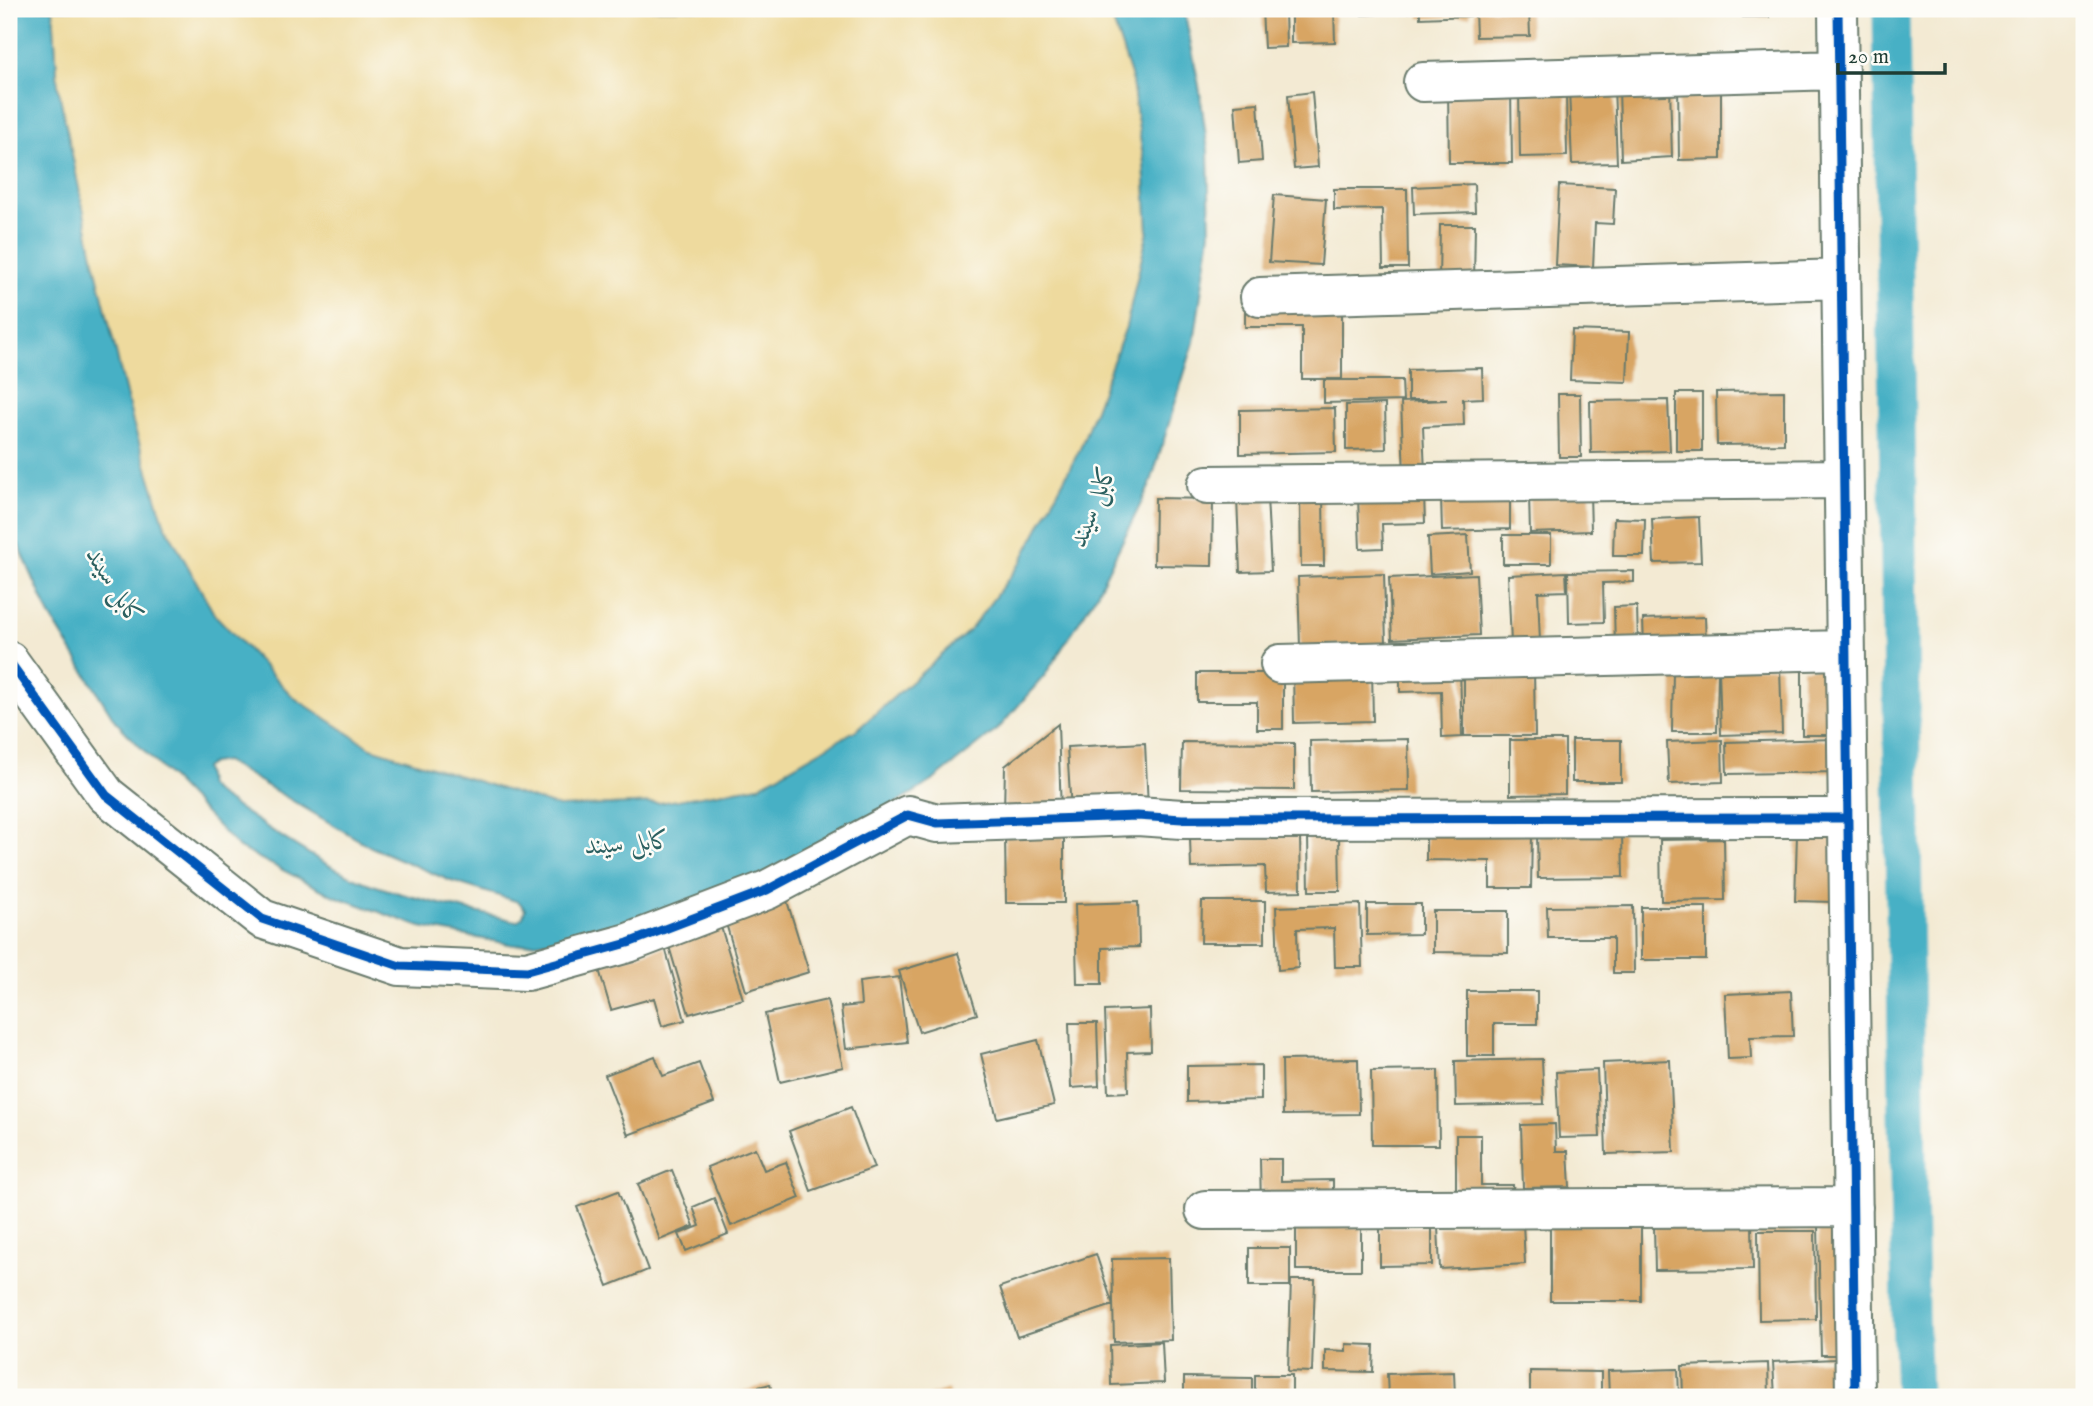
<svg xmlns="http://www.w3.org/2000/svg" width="2093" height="1406" font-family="'IM FELL English',Amiri,serif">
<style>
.sand{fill:#eeda9e;stroke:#868c69;stroke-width:2}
.water{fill:#47b0c5;stroke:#33767c;stroke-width:2;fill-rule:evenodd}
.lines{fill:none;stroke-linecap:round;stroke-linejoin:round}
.canal{stroke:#47b0c5;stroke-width:37}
.building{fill:#d8a563}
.minor-casing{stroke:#697a6c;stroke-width:42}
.minor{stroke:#fff;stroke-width:38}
.cycleway-casing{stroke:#fdfcf7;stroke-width:13}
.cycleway{stroke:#0057b8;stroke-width:9}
.labels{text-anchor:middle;stroke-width:5;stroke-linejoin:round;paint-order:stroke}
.water-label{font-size:26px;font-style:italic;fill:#2b6060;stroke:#fdfcf7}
</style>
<rect width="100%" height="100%" fill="#fdfcf7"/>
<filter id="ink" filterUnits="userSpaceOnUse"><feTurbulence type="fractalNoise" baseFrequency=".0143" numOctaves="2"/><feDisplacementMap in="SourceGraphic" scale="14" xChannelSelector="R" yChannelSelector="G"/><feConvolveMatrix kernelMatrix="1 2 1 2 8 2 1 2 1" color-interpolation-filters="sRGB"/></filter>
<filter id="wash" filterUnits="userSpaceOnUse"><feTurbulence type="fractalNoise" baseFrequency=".00686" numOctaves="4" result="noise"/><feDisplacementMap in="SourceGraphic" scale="28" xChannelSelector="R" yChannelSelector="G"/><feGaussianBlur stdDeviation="1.57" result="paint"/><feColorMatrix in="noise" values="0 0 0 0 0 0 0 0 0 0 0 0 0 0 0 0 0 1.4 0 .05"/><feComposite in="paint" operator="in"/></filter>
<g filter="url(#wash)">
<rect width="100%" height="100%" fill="#f3ead3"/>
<path class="sand" d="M53,9h1056l22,66 13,88 4,68 -22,96 -46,122 -59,113 -51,68 -112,99 -99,57 -99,17 -101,4 -188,-59 -78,-51 -79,-83 -50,-91 -31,-100 -39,-162 -36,-174z"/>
<path class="water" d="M9,9h44l5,78 36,174 39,162 31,100 50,91 79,83 78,51 188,59 101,-4 99,-17 99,-57 112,-99 51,-68 59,-113 46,-122 22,-96 -4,-68 -13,-88 -22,-66h75l15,77 9,65 2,82 -16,109 -44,143 -54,110 -51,80 -47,54 -67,53 -88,53 -116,58 -144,45 -69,7 -93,-18 -89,-32 -93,-47 -124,-127 -66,-107 -40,-91zM225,761l146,86 80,34 68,21 6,7 -2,8 -6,4c-47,-10 -95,-20 -141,-35 -52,-17 -111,-61 -158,-91l-10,-9 -4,-18 8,-5z"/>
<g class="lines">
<path class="canal" d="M1891,9l19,1304 3,84"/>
</g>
<g id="blocks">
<path class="building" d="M1262,9h23l1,38 -22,1z
M1291,9h43l1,33 -44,1z
M1362,9h49v3l-49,3z
M1420,9h50v7l-50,2z
M1475,9h54l1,27 -54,1z
M1743,9h26v8h-26z
M1678,82h43v77l-42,1z
M1670,85l2,72 -51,3 -2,-73z
M1614,87l3,76 -45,1 -3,-76z
M1448,88h63l1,75h-63z
M1566,89l1,67 -47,1 -1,-67z
M1312,92l6,75 -24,2 -6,-74z
M1258,103l4,58 -23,2 -4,-58z
M1474,184l1,28 -61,2 -1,-27z
M1559,185l56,3 -2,36 -18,-1 -2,44 -38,-2z
M1334,189h73l1,79h-25l-1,-59 -48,1z
M1274,195l52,4 -5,66 -52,-3z
M1440,225h35l-1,57 -35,-1z
M1245,308h97v71h-40v-52h-57z
M1572,330l57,2 -2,50 -57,-2z
M1482,368l1,30 -20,1 1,26 -41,2 2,46 -21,1 -3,-72 46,-2h-39v-30z
M1324,380h78l1,21 -79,2z
M1784,391v53l-67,1 -1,-53z
M1676,393h26v58h-26z
M1558,394h22l1,63h-22z
M1668,400l2,51 -79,2 -1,-52z
M1385,404l1,45 -40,1v-45z
M1335,408l1,44 -96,2v-44z
M1590,493l1,38 -61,2 -1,-38z
M1300,495h23l1,71h-23z
M1424,495l1,28 -43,1 1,24 -23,1 -2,-52z
M1510,496v33l-68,2 -1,-34z
M1267,497l4,74 -31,1 -3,-74z
M1155,498l58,1 -1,67 -58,-1z
M1699,517l2,45 -47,1 -2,-44z
M1614,518l31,1 -1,37h-31z
M1468,535l2,36 -40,3 -2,-37z
M1503,535h48v29h-48z
M1634,571v11l-31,1 1,39 -35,1 -1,-51z
M1566,572l1,19 -29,1 2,50 -29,1 -3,-68z
M1384,574l2,70 -86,3 -2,-70z
M1476,574l3,61 -87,4 -3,-61z
M1637,606l1,39 -23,1 -1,-39z
M1705,617l1,27 -62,2 -1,-27z
M1460,667l2,70 -20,1 -1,-47 -41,1v-22z
M1780,667l2,66 -61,2 -2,-67z
M1372,668l1,53 -79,2 -1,-54z
M1464,668h70l1,68h-71z
M1802,668h36v67h-36z
M1673,669l45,1 -1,62h-45z
M1197,673h86v56h-26v-27h-60z
M1058,724l3,89 -57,-2 1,-45z
M1408,739l1,51 -98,2 -1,-51z
M1836,739l1,33 -110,2 -1,-32z
M1510,740h55v54l-55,1z
M1572,740h49v42h-49z
M1722,740l1,42 -54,2 -2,-42z
M1182,742l112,1v47l-113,-1z
M1145,743l3,64 -77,4 -4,-64z
M1426,833l106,1 -1,54h-41v-27l-64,-1z
M1622,833l1,44 -85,1 -1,-44z
M1797,834l39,1 -2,67 -39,-1z
M1005,835h59v68h-58z
M1300,835l1,56 -35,1 -1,-26 -74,2 -1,-30z
M1339,835l1,56h-31l-1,-55z
M1724,839l1,61 -64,1 -1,-61z
M787,901l22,71 -63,19 -21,-71z
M1202,901h63v42h-64z
M1138,902l1,45 -37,1v36h-25l-2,-80z
M1360,904l2,63h-27l-1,-39 -37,1 1,39 -20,2 -2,-63z
M1367,904h54v30l-54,1z
M1633,906l1,67h-21v-35h-65l-1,-31z
M1641,907h65v53h-65z
M1433,911h75v42l-75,-1z
M721,927l22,72 -54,15 -21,-71z
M665,947l20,73 -23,6 -8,-28 -43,12 -13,-44z
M958,953l19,61 -58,18 -20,-61z
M899,977l8,65 -61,7 -5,-42 20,-2 -2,-23z
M1467,991h70v33h-43v32h-27z
M1791,991l2,45 -43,1 1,21 -23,1 -3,-65z
M827,1000l16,67 -63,15 -15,-68z
M1150,1009l1,42 -24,1 1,40 -20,1 -3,-82z
M1069,1023h28l2,63 -28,2z
M1038,1040l16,65 -57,13 -16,-64z
M655,1056l8,20 36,-13 15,40 -86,32 -23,-60z
M1358,1059l1,55 -76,1 -1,-55z
M1542,1059l2,45 -88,2 -1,-45z
M1670,1060l4,92 -68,2 -3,-91z
M1261,1065v35l-74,2v-36z
M1438,1070l1,75h-67l-1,-74z
M1597,1070l3,67 -41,1 -3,-66z
M851,1107l23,61 -63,23 -22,-60z
M1555,1124l1,27h12l2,36 -47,1 -2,-63z
M1456,1135h25v50h32v19h-57z
M755,1148l9,22 22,-8 14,36 -69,28 -24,-59z
M1260,1159h21v22l52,-1v25l-72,2z
M672,1170l22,56 -34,14 -22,-56z
M618,1191l30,79 -40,16 -31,-79z
M714,1198l14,36 -42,17 -7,-17 21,-8 -7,-19z
M1523,1223l2,41 -85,5 -2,-42z
M1641,1224v77h-91v-76z
M1752,1224l1,45 -98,1 -1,-44z
M1818,1226h29l3,129h-29z
M1296,1227h65v43h-65z
M1380,1227h52v38l-52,1z
M1758,1231h57l1,88 -57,1z
M1249,1248h41v38h-41z
M1096,1254l17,51 -96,32 -17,-50z
M1169,1258l2,82 -57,2 -2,-83z
M1291,1280h24l-3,92 -24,-1z
M1162,1342l2,41 -53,2 -1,-40z
M1346,1344l28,1 -1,27 -48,-1v-21l21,1z
M1835,1359l2,38h-62l-2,-35z
M1768,1363l1,34h-86l-1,-31z
M1678,1369l1,28h-70l-1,-26z
M1530,1371l71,1v25h-71z
M1454,1372l1,25h-67l-1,-23z
M1255,1375h37v22h-37z
M1184,1377l68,1v19h-68z
M770,1384l3,13h-49v-1z
M948,1389l2,8h-25z"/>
</g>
</g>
<g filter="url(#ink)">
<use href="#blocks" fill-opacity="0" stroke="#697a6c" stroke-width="2"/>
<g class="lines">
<defs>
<path id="minor" d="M1838,9l17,1388
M1423,82l416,-12
M1260,297l581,-18
M1207,485l636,-6
M9,661l97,134 156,124 138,47 127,5 101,-28 139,-53 141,-75 29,8 200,-7 45,3 665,-1
M1280,664l565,-14
M1205,1210l648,-3"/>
</defs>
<use href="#minor" class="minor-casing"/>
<use href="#minor" class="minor"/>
<defs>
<path id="cycleway" d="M1838,9l17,1388
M9,661l97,134 156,124 138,47 127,5 101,-28 139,-53 141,-75 29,8 200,-7 45,3 665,-1"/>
</defs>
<use href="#cycleway" class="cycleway-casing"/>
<use href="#cycleway" class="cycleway"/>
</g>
</g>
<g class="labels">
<g class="water-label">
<text transform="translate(1092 505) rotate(-68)" y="9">کابل سيند</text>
<text transform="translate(116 586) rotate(58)" y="9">کابل سيند</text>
<text transform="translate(628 842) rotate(-4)" y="9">کابل سيند</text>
</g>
</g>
<rect width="2093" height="1406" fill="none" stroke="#fdfcf7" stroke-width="35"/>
<path d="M1838 63v10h107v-10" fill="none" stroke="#1f3d34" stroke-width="3.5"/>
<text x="1848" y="63" font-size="21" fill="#1f3d34" stroke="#fdfcf7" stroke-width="5" paint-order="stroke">20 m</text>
</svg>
